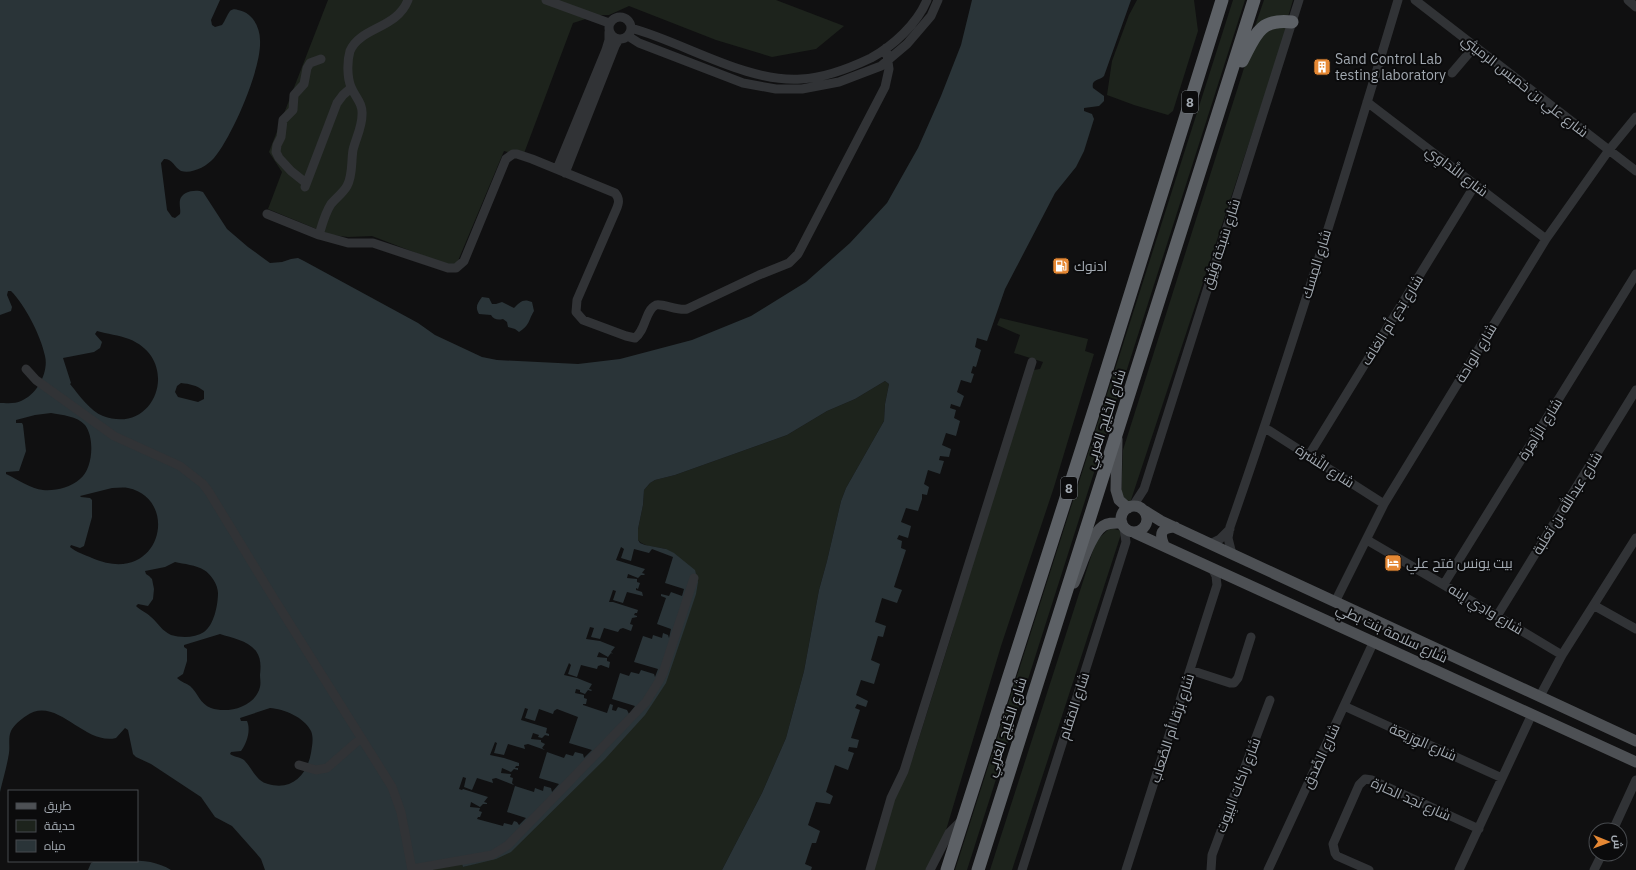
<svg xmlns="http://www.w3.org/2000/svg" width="1636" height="870" font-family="'IBM Plex Sans',Cairo,sans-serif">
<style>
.green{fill:#1d231c}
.water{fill:#2a3438;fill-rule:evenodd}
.pier{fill:#101011}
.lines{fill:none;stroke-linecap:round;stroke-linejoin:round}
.minor{stroke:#313336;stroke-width:9}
.major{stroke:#4d5054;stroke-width:11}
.highway{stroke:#5d6166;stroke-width:13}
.labels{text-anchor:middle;stroke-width:4;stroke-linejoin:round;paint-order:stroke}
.shield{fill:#0b0b0c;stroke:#757a80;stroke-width:1}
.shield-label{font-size:13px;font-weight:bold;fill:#a2a9b1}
.poi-label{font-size:14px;fill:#a2a9b1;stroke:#0b0b0c;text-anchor:start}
.street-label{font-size:14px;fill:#a2a9b1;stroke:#0b0b0c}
</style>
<rect width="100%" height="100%" fill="#101011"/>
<path class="green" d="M328,0h448l68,26 -28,23 -44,8 -56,-17 -87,-34 -20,9h-11l-25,8 -50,133 -19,-5 -49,117 -83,-32 -24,1 -17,-2 -63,-26 14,-37 -13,-20z
M1137,0h57l4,31 -25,80 -5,4 -34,-10 -27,-10 5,-34 17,-46z
M1233,0h12l-278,870h-12z
M1264,0h29l-5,17 -33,9z
M1268,28h19l-157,475 -9,-3 2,-50 127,-401z
M1000,318l88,21 -3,12 9,3 -40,133 -53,159 -57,191 -15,33h-56l20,-69 21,-47 38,-121 15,-56 67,-207 6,-1 3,-7 -29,-9 6,-18 -23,-10z
M885,381l4,3 -4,20 -1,17 -38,67 -5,13 -14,60 -8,29 -15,81 -18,67 -24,55 -40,77h-299l38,-8 2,5 14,-4 189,-314c-8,-2 -23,-2 -28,-9v-11l5,-24 1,-15 6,-7 5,-3 20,-5 112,-40 40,-24 28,-12z
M1110,528l12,3 -110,339h-22l106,-329z"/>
<path class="water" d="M0,0h220l-9,20 1,5 3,2 7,-2c3,-4 5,-10 8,-14 2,-2 6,-2 8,-1 14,2 22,17 22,30 2,28 -28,97 -46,118 -8,9 -22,16 -33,13 -7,-4 -8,-12 -17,-12l-3,4 6,47 5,7 3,1 5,-4c1,-4 -1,-9 0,-14 2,-9 16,-11 23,-8l24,37 21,18 22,16 12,-1 9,-3 7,-1 6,3 114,62 17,12 47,22 15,3 81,4 42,-5 72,-19 59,-24 55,-34 44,-39 37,-40 31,-55 23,-52 20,-51 11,-45h159l-27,76c-5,5 -13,3 -11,12l11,8v5l-5,5 -15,2v3l8,3 2,5 -10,32 -8,16 -21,26 -50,96 -18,52 -10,-3 -2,9 6,3 -5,17 -3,-1 -2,7 3,1 -3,9 -10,-3 -4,12 7,4 -4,11 -9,-3 -1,4 6,2 -2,8 6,3 -4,15 -10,-3 -4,12 9,4 -2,8 -9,-1 -1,4 5,1 -4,13 -12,-4 -4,14 5,3 -2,8 -5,-1v5l-4,12 -12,-3 -5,14 10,4 -3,12 -9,-3 -2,4 5,2 -1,7 5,2 -12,37 8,3 -5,13 -15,-5 -7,24 11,4 -3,11 -5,-1 -7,24 9,4 -6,20 -13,-4 -5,15 12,6 -2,6 -9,-3 -2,4 5,2 -9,28 8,2 -2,8 -8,-1 -1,4 6,2 -6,17 -13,-5 -9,27 7,4 -3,8 -14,-2 -8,23 12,6 -4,12h-4l-7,21 7,3 -1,3h-89l40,-77 24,-55 18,-67 15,-81 8,-29 14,-60 5,-13 38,-67 1,-17 4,-20 -4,-3 -30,18 -28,12 -40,24 -112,40 -20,5 -5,3 -6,7 -1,15 -5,24v11l2,3 5,2 21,4 8,4 21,17 3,12 -2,12 -12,36 -18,53 -21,32 -40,44 -94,93 -15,7 -33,8 -2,-5 -38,8h-158l-4,-11 -5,-6 -24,-27 -17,-9 -14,-20 -50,-33 -15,-7 -3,-3 -5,-24 -3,-2 -9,10c-32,8 -60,-44 -90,-22 -6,4 -12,9 -15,15 -3,6 -1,15 -2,22 -2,13 -6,26 -9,39v-389c6,0 16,1 21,-2 16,-6 28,-29 24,-45 -4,-20 -20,-51 -34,-65h-3l-1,4 5,12 -1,4 -11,4zM97,331c10,3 22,4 32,8 53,21 27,97 -26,77 -13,-5 -24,-21 -33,-32l1,-1 -8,-25 31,-6 6,-4 2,-6 -7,-8zM181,383c9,1 15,2 23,8v8l-6,3 -20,-5 -3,-5 2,-6zM51,413c11,2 26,3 34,12 10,13 8,44 -5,54 -10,9 -25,12 -37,11 -12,-1 -26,-11 -37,-16v-2l13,-1 7,-20 -3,-26 -1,-2h-6v-3l19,-5zM112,488c5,0 11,-1 16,0 53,11 33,100 -36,70 -7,-3 -16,-6 -22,-11l1,-2 9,3 4,-2 8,-29v-17l-2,-2 -9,-1 -1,-1zM175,562c9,2 21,3 29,8 7,4 14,15 14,23 0,12 -4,32 -14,39 -9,6 -23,6 -33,3 -9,-4 -13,-12 -20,-18 -5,-5 -11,-7 -15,-11l2,-2 10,2 5,-7 1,-10 -2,-10 -3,-3 -3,-2 -1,-3 20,-4zM220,634c12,4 27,6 36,17 5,7 5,15 4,24 0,3 1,8 0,12 -5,20 -32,27 -49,21 -11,-4 -13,-15 -21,-22 -4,-3 -9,-4 -13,-8l6,-4 4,-13v-12l-3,-2v-2zM270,708c14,1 34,9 41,23 3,7 1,15 0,22 -4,22 -19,38 -43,31 -12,-3 -16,-16 -24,-24 -4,-3 -10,-3 -14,-6l1,-2 10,-1c6,-8 10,-21 6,-30h-6l-1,-3z
M482,297l7,1 3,6h4l6,-2 12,6c6,-6 9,-10 18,-6l2,9c-6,10 -4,14 -15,21l-4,-3 -7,-2 -1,-5 -4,-3c-5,1 -9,1 -12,-4l-12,-1c-4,-7 -2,-10 3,-17z
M95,861c24,0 55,-5 76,9h-83l3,-7z"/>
<path class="pier" d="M621,547l3,2 -3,9 10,3 3,-12 15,4 3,-4 21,8 -8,26 19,6 -2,7 -11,-4 -2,4 -8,-2v2l5,2 -9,26 14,5 -2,9 -1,-3 -5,-2 -1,5 -9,-3 -1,4 -9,-3 -9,26 24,7 -3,8 -1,-3 -13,-4 -2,4 -8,-2 -2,4 -9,-3 -8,26 23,7 -6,8 -2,-4 -9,-3 -2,4 -4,-1 1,-5 -3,-1 -3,9 -24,-8v-1h3l1,-5 -3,-1v-3l-9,-2 1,-4 4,1v2l5,2 3,-4 3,1 1,-1 -3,-1 3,-5 -15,-6 -13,-3 5,-12 2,2 -3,9 9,3 4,-12 16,4 1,-3 3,-1 8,3 1,-6 -3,-1v-3l-10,-1 2,-5 9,5 3,-4 2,1 -2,-2 4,-5 -15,-6 -14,-2 4,-12 4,1 -3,9 9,2 4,-11 14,4 2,-3 3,-1 8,3 2,-6 -3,-1 2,-6 5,-1v-1l-3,-1 1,-2h2l1,-3 -25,-8h-4l4,-12 3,1 -3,9 10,3 4,-11 16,4 -1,-4 -6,-2v-2l2,1 2,-6 -3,-1v-3l-10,-1 1,-4 10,4 3,-3h3l1,-1 -3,-1 3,-4 -29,-9z
M525,708l3,1 -3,9 10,3 4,-12 14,5 1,-3 3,-2 21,8 -9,26 23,7 -8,8 -1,-4 -8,-2 -2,4 -7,-2 -2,4 -17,-6 -8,26 20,6 -7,8 -1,-4 -7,-2 -1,5 -8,-3 -1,4 -19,-6 -8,26 19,6 -7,7 -2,-3 -3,-1 -2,4 -8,-2 -1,3 -26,-7 1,-2h2l2,-5 -3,-1 1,-3 -10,-1 1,-5 9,5 3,-3h4v-1l-3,-1 4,-5 -25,-8 -1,1 -3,-1 4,-12 3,1 -2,9 8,3 5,-12 16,5 -1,-4 4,-1 18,7 -2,-2 1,-5 -3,-1 1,-3 -10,-1 1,-5 9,4 3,-3 4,1v-2h-3l1,-2h3v-3l-15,-5 -14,-3 5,-13 2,1 -3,10 10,2 4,-11 17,5 -1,-4 4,-1 17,6 -3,-2 3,-4 -4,-2v-2l-10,-1 2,-6 6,2 -1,2 4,1 3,-3 4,1v-2l-3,-1 1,-5 -26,-8z"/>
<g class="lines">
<path class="minor" d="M546,0l63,23
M1415,0l221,171
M1628,0l8,7
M609 28a11 11 0 1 1 22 0a11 11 0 1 1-22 0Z
M631,28c52,14 116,55 170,51 24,-1 49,-11 70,-21 22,-12 46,-34 56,-58
M628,36l11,7 104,40 33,6h26l37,-7 42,-16 26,-22 24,-28 7,-16
M1452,73l23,-27
M1367,102l179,137
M557,169l49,-119 3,-10v-8
M565,173l50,-127 4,-7
M306,183l-15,-12 -12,-13 -3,-6 1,-7 4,-8 2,-17 10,-10 1,-15 10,-11 3,-16 3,-5 11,-4
M305,187l32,-84 6,-8 8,-7
M267,214l52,21 29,8h25l75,25h8l8,-7 42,-102 7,-5h4l15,5 83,34c5,6 4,10 1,17l-39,90 -1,12 7,8 43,16 9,2c11,-8 10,-28 21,-33 6,-2 22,6 31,4l72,-34 30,-12 9,-9 87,-167 4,-18 -3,-21
M319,235c3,-10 6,-22 12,-31 5,-6 12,-11 16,-18 6,-11 4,-24 6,-36 3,-12 9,-23 9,-35 1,-12 -7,-18 -11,-28 -4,-10 -4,-26 -1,-36 10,-24 47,-22 58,-51
M26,369l10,11 78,56 66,30 23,18 6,8 64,105 119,190 9,25 11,58
M1265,428l119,76
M1309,455l166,-270
M1133,506l11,-17 155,-489
M1367,540l130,76 65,39
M1210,544l10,-5 10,-10
M1232,554l-4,-16 2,-11c61,-174 115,-350 168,-527
M1444,584l192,-310
M1335,602l49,-98 162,-265 63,-89 27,-33
M1595,606l41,23
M1497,616l139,-226
M1190,670l40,13h4l4,-5 13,-41
M1540,696l22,-41 74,-117
M1344,706l158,72
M299,765l17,5 11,-2 34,-30
M1613,830l23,-50
M412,869l80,-14 16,-10 138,-143 13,-21 4,-8 31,-95
M870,870l21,-72 13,-27 128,-409
M930,870l19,-37 13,-13
M1022,870l104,-328 -2,-14
M1126,870l91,-285 -1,-9 -4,-8
M1211,870l1,-15 58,-155
M1268,870l106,-229
M1369,870l-32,-14 -2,-3 -2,-9 26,-59 6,-6 7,1 107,49
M1459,870l73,-156
M1594,870l8,-16"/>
<path class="major" d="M1117,439l-1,51 3,10 9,8
M1121 519a13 13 0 1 1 26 0a13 13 0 1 1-26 0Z
M1145,511l16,10 71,33 404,187
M1135,533l501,229
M1164,545c-5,-12 -3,-17 11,-18
M1074,583c7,-15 16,-48 29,-57 6,-4 12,-3 19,-3"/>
<path class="highway" d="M1242,61c13,-25 17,-43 50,-39
M947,870l150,-469 125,-401
M978,870l276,-870"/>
</g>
<defs>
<symbol id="building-square" viewBox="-11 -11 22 22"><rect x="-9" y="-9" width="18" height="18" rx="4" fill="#e58834" stroke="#0b0b0c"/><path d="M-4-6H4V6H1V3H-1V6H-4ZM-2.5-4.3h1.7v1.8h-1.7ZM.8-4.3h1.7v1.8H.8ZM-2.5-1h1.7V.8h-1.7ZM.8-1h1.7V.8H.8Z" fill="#fff"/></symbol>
<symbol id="fuel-square" viewBox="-11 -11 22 22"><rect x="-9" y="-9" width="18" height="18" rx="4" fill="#e58834" stroke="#0b0b0c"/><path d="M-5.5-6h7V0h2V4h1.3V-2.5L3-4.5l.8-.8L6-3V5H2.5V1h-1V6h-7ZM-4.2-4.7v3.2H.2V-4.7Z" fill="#fff"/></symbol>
<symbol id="hotel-square" viewBox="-11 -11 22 22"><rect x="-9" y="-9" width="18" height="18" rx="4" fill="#e58834" stroke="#0b0b0c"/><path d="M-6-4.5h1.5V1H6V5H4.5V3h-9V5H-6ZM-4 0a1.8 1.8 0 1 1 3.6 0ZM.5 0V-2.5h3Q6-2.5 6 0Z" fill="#fff"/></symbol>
</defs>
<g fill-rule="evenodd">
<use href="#building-square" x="1312" y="57" width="20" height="20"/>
<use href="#fuel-square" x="1051" y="256" width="20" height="20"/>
<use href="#hotel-square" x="1383" y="553" width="20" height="20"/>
</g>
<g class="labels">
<g class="shield">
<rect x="1182" y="91" width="16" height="22" rx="3"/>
<rect x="1061" y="477" width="16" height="22" rx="3"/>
</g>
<g class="shield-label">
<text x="1190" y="107">8</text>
<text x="1069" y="493">8</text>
</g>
<g class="poi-label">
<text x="1335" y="64">Sand Control Lab<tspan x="1335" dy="16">testing laboratory</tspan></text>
<text x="1074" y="271">ادنوك</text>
<text x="1406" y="568">بيت يونس فتح علي</text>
</g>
<g class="street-label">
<text transform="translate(1525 86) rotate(38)" y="5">شارع علي بن خميس الرميثي</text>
<text transform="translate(1457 171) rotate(37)" y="5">شارع النَّداوِي</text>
<text transform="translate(1221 244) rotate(-72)" y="5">شارع سَبخة وَثِيق</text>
<text transform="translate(1316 264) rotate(-73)" y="5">شارع المِسك</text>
<text transform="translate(1392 320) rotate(-58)" y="5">شارع بَدع أم الغاف</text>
<text transform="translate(1476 353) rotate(-59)" y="5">شارع الواحة</text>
<text transform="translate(1105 419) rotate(-72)" y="5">شارع الخَلِيج العَربِي</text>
<text transform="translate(1540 429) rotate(-58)" y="5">شارع الزَّاهِرة</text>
<text transform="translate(1325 466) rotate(33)" y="5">شارع النَّشرة</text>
<text transform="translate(1567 503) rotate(-58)" y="5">شارع عبدالله بن ثعلَبة</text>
<text transform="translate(1486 609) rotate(31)" y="5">شارع وادِي إبنه</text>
<text transform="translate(1392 633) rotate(25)" y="5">شارع سلامة بنت بطي</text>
<text transform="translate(1074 706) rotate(-72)" y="5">شارع المَقام</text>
<text transform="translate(1006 727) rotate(-72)" y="5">شارع الخَلِيج العَربِي</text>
<text transform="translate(1172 728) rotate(-72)" y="5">شارع بَرقا أم الصَّعاب</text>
<text transform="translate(1423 742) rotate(24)" y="5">شارع الوِرَيعة</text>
<text transform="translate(1321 756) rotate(-65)" y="5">شارع الصِّدق</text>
<text transform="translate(1238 785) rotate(-69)" y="5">شارع راكات البِيوت</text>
<text transform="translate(1411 799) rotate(24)" y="5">شارع نَجد الحارة</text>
</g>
</g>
<rect x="8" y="790" width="130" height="72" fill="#0b0b0c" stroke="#474a4e"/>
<rect x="16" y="803" width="20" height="6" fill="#4d5054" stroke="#474a4e"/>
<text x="44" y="810" font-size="12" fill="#a2a9b1">طريق</text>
<rect x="16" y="820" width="20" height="12" fill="#1d231c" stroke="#474a4e"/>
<text x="44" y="830" font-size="12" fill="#a2a9b1">حديقة</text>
<rect x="16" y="840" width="20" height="12" fill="#2a3438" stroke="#474a4e"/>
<text x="44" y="850" font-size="12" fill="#a2a9b1">مياه</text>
<g transform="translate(1608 842) rotate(91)"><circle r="19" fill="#0b0b0c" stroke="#474a4e"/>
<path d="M0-3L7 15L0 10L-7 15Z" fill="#e58834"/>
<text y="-6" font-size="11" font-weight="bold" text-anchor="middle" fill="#a2a9b1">ش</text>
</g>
</svg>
